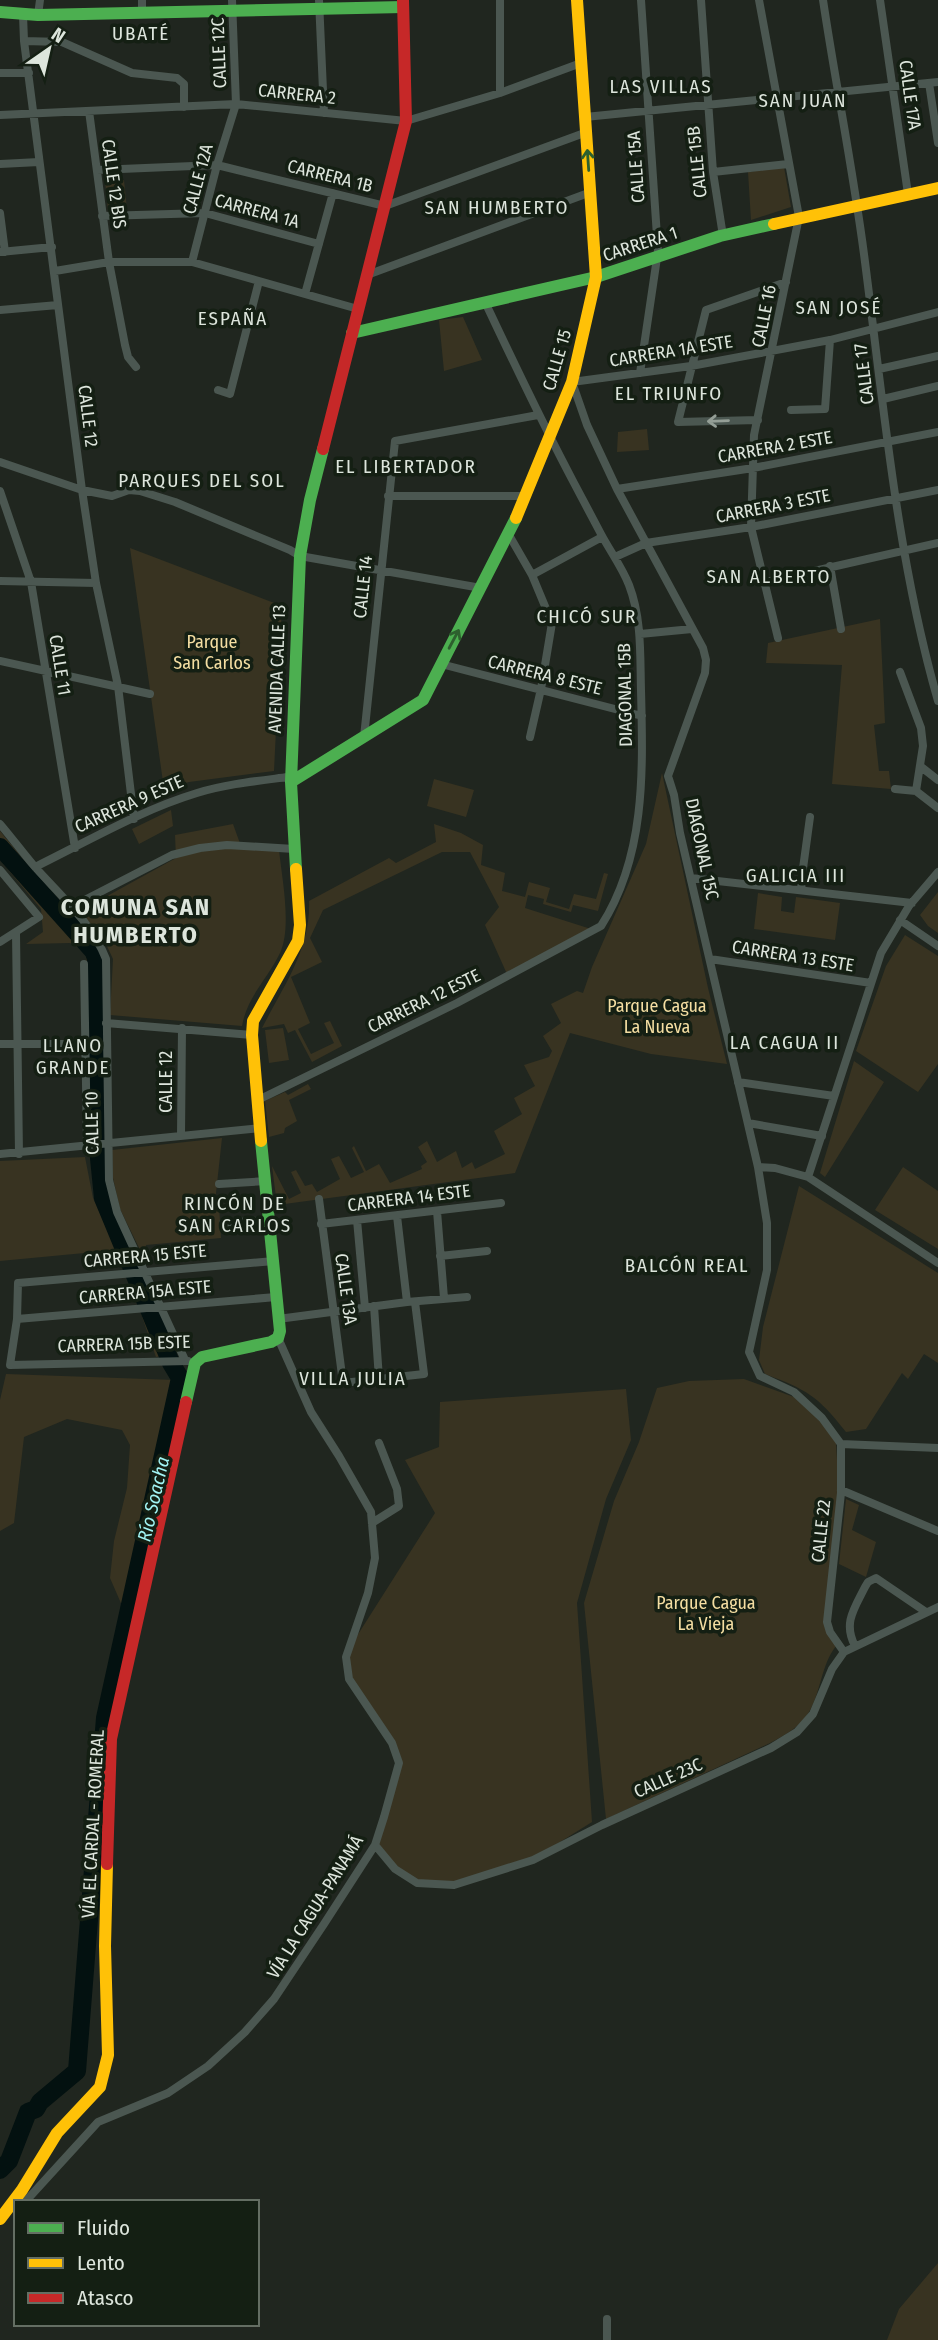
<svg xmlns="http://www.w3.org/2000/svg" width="938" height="2340" font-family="'Fira Sans Condensed',sans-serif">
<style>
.green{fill:#383321}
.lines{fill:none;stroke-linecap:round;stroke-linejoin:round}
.river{stroke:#031110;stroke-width:18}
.street{stroke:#4b5751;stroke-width:8}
.fast{stroke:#4caf50;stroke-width:12}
.slow{stroke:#ffc107;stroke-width:12}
.jam{stroke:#c62828;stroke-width:12}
.oneway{stroke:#2d602e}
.oneway2{stroke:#949e96}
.labels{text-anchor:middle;stroke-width:7;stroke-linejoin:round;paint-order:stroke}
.street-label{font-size:18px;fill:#dde5dc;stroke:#141f13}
.park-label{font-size:18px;fill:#f4dea2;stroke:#141f13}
.neighbourhood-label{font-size:19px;letter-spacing:2px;fill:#dde5dc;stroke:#141f13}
.water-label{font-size:19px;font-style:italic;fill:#a2f4f4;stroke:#141f13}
.district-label{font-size:24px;font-weight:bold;letter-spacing:2px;fill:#dde5dc;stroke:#141f13}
</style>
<rect width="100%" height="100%" fill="#20261f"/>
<path class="green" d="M784,167l7,40 -40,13 -3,-48z
M124,180l3,30 -19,-1 -3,-28z
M463,317l19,43 -38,11 -5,-51z
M647,429l2,21 -32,2 1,-20z
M130,548l152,58 -8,165 -85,11 -25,7z
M880,619l5,104 -11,2 5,46h10l2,18 -59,-5 10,-119 -76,-2 2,-20z
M662,773l46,215 19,76 -76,-10 -81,-21 -55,140 -238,32 -5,-39 17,33 12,-6 -10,-21 5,-2 9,16 7,-2 5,8 23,-13 -9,-20 8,-3 12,22 13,-6 -12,-24 2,-2 12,25 13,-7 11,19 32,-14 -1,-3 6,-4 -9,-15 9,-6 10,21 19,-11 6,17 10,-6 3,7 30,-15 -11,-23 28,-17 -8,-16 21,-12 -11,-21 25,-8 3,-6 -9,-15 18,-13 -10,-19 26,-13 6,2 9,-26 54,-123z
M434,779l40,11 -8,27 -39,-11z
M171,810l2,16 -34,18 -7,-15z
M233,824l9,25 37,1c3,29 13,77 1,103 -12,25 -33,44 -38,73l-132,-11 3,-56 -7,-15 -26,-33 96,-53 -1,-23z
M434,824l27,9 22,12 -2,20 24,8 -3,18 23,6 4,-15 21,6 -4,14 23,7 5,-15 22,5 8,-26 4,1 -10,37 -25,-6 -2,7 -28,-8 1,-5 -16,-4 -3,13 66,21 -84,45 -22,-49 14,-18 -29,-55h-28l-119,58 -13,28 12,24 -31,15 19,46 -12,6 13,25 23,-11 -10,-20 6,-2 12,25 -30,16 -17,-32 -7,3 -4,-9 -22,4c21,-41 49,-79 47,-127l80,-43 7,5 40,-21z
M0,831l92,113 8,16 3,183 6,54 46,115 21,41 -20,4 -37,-107 -23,-51 -6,-56 -4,-191 -16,-9 -44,1 17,-12 -2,-23 -41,-49z
M938,892v41l-10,-7 -8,-11z
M758,893l24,4 -1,14 13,2 2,-16 44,6 -5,37 -81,-11z
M905,935l33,21v108l-20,28 -62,-41 30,-85z
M283,1028l6,32 -20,3 -4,-33z
M854,1061l30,21 -59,95 -5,-4z
M308,1084l3,5 -22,11 8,21 -12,7 -1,5 -15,4 -4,-36 20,-9 3,3z
M222,1138l-7,64 4,3 2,33 -75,7 -1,15 -25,-51 -7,-31 -1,-28z
M85,1157l8,41 23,52 -116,11v-100z
M903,1167l35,24v58l-63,-39z
M799,1186l139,87v90l-14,-9 -16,25 -6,-6 -36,56 -20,3c-29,-37 -39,-42 -81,-58l-6,-14 4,-33z
M6,1374l168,6 -47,237 -17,-39 4,-37 13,-53 3,-43 -8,-15 -55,-11 -43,18 -10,86 -14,8v-131z
M744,1379l50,18 28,26 14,20 3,50 -14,129 11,24c-15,19 -15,46 -27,66 -9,15 -24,23 -39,31l-164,76 -22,-216 30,-102 25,-59 18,-54 32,-7z
M626,1389l5,51 -25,59 -29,104 15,219 -64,40 -70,22 -38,-1 -27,-17 -21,-20 26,-83 -7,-20 -44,-63 -4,-22 92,-145 -30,-53 34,-13 1,-45z
M846,1499l13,6 -7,25 24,12 -10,35 -27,-13z
M938,2263v77h-51l12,-31z"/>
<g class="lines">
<path class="river" d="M0,847l94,105 2,8 3,198 4,40 68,165 9,15 -75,340 -28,353 -37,31 -4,7 -8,3 -19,49 -9,9"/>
<path class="street" d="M142,0v13
M319,0l5,113
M500,0v93
M701,0l12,172 10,64
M759,0l40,217 -45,218 -3,92 27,111
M823,0c13,87 31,174 42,262 19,147 32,296 73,439
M880,0l28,194
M23,15l1,26 58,449 14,93 22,103 16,133
M38,15l2,-15
M24,41l38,1 70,31 45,5 7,6v23
M0,73h29
M929,83l9,60
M89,111l20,151 16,83 3,12 8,10
M0,115l236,-11 170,17 94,-28 81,-30
M585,117l353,-35
M0,164l39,-2
M97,170l120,-5 168,41 202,-74
M713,172l75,-8
M0,213l5,39
M102,216l103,-3 114,31
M0,252l52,-5
M192,262l25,-97 19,-61 -4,-104
M55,271l54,-9h83l166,47
M367,275l224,-83
M305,294l28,-101
M0,310l58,-5
M879,369l59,-13
M640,373l18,-122 -17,-251
M218,390l12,4 29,-113
M883,399l55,-13
M791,410l34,-1 5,-69
M758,420l-80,2 28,-112 80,-28
M0,462l82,28 30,6 17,-6 11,1 35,11 115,48 10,6 181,32
M617,489l136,-21 185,-36
M0,491l31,91 44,266
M388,496h136
M509,535l23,40 20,48 -11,66 -11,48
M615,557l31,-14 105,-16 187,-37
M830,566l11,63
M532,575l70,-38
M0,581l96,2
M766,582l172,-39
M640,634l52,-5
M0,661l150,33
M441,664l201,52
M900,672l21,56 2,18 -7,45
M364,737l31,-296 143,-26
M920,766l18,14
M895,789l21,2
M916,791l22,17
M0,824c12,14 23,29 35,43 25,28 57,56 71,92l3,221 8,32 68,148
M35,867c53,-26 106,-57 162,-74 29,-9 60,-12 91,-16l3,5
M0,870l39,47 -39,25
M691,878l221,25
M802,890l-1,-7 9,-66
M71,907l101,-52 28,-7 27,-3 67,4
M900,920l38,26
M16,933l3,221
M710,959l161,24
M84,964l3,180
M106,1023l146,12
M0,1044h86
M738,1082l96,14
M258,1100l199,-97 144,-77c45,-70 42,-156 40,-236 -1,-35 1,-71 -12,-105 -7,-18 -19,-34 -28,-51 -9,-17 -18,-34 -27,-51 -32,-60 -60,-120 -89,-181
M748,1123l74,13
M181,1135l1,-107
M0,1154l261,-26
M758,1167l17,1 33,9 130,86
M808,1177l73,-224 28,-47 29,-34
M219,1184l47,-3
M319,1199l24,184 81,-9 -9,-72
M437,1211l7,87
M397,1216l10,86
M357,1220l8,88
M223,1223l45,-3
M321,1224l180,-21
M440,1256l47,-5
M374,1306l5,73
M17,1319l259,-22
M278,1319l129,-17 60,-5
M188,1361l-178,4 7,-46 1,-36 256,-22
M841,1444l-19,-26 -28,-26 -34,-16 -11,-24 18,-82v-47l-9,-56 -78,-334 -6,-38 -6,-19 37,-103 1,-13 -3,-12 -86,-159 -30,-64 -15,-43 119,-16 139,-26 108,-28
M841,1444v49l-14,129 3,10 14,20
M841,1444l97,4
M841,1490l97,41
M372,1523l27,-17 -2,-17 -18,-46
M855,1646c-12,-23 -1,-37 10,-59l3,-5 8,-4 50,34
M375,1845l20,24 22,14 37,2 79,-25 69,-35 169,-77 26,-16 16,-18 19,-45 12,-17 94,-45
M25,2202l73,-80 70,-29 40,-27 37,-34 29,-33 50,-75 51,-79 9,-28 15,-54 -7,-20 -43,-64 -3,-22 22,-64 7,-35 -4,-46 -32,-56 -28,-44 -33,-74
M607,2319v21"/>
<path class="fast" d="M0,12l38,3 365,-8
M352,333l244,-56 124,-41 54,-12
M291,782l132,-82 93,-182
M296,869l-5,-87 9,-226 10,-56 13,-51
M186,1402l9,-39 7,-6 69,-15 7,-4 2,-7 -19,-190"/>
<path class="slow" d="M774,224l164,-36
M516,518l56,-136 24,-105 -19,-277
M261,1141l-9,-106 1,-14 45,-80 2,-16 -4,-56
M0,2219l22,-29 35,-57 43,-46 8,-32 -3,-109 2,-82"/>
<path class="jam" d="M323,449l83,-328 -3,-121
M107,1864l4,-125 75,-337"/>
</g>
<defs><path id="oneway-shaft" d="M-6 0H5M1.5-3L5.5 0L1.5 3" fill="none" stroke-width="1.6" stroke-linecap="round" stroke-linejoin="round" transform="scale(1.75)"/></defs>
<g class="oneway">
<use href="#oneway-shaft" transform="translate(588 160) rotate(-94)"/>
<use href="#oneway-shaft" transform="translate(454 639) rotate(-62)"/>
</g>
<use class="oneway2" href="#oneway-shaft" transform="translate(718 421) rotate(178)"/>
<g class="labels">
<g class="street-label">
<text transform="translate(219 53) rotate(-92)" y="6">CALLE 12C</text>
<text transform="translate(297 94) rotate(6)" y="6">CARRERA 2</text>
<text transform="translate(910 95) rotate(82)" y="6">CALLE 17A</text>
<text transform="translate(697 162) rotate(-96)" y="6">CALLE 15B</text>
<text transform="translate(636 167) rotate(-94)" y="6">CALLE 15A</text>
<text transform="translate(330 176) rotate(14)" y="6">CARRERA 1B</text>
<text transform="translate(198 179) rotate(-75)" y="6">CALLE 12A</text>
<text transform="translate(114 184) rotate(82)" y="6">CALLE 12 BIS</text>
<text transform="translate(257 211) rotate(15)" y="6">CARRERA 1A</text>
<text transform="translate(640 244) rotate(-18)" y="6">CARRERA 1</text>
<text transform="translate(764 316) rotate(-79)" y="6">CALLE 16</text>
<text transform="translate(671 351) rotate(-9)" y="6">CARRERA 1A ESTE</text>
<text transform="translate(557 360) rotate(-74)" y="6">CALLE 15</text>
<text transform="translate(864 374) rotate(-97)" y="6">CALLE 17</text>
<text transform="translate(88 416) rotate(83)" y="6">CALLE 12</text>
<text transform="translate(775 447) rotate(-10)" y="6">CARRERA 2 ESTE</text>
<text transform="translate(773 506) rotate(-11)" y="6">CARRERA 3 ESTE</text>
<text transform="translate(363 587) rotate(-84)" y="6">CALLE 14</text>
<text transform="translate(60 665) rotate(81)" y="6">CALLE 11</text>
<text transform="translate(277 669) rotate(-88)" y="6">AVENIDA CALLE 13</text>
<text transform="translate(545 675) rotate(14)" y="6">CARRERA 8 ESTE</text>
<text transform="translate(625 695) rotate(-91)" y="6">DIAGONAL 15B</text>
<text transform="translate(129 804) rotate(-24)" y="6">CARRERA 9 ESTE</text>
<text transform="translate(702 849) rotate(78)" y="6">DIAGONAL 15C</text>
<text transform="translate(793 956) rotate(9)" y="6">CARRERA 13 ESTE</text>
<text transform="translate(424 1001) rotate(-26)" y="6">CARRERA 12 ESTE</text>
<text transform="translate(166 1082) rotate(-90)" y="6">CALLE 12</text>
<text transform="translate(92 1123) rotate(-91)" y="6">CALLE 10</text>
<text transform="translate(409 1198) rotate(-7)" y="6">CARRERA 14 ESTE</text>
<text transform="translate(145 1256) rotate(-5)" y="6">CARRERA 15 ESTE</text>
<text transform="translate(346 1289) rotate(82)" y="6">CALLE 13A</text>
<text transform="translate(145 1292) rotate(-5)" y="6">CARRERA 15A ESTE</text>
<text transform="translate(124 1344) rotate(-2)" y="6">CARRERA 15B ESTE</text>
<text transform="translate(821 1531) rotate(-84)" y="6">CALLE 22</text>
<text transform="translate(668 1778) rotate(-24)" y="6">CALLE 23C</text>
<text transform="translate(93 1824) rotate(-87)" y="6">VÍA EL CARDAL - ROMERAL</text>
<text transform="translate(315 1907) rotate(-58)" y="6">VÍA LA CAGUA-PANAMÁ</text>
</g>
<g class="park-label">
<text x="212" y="648">Parque<tspan x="212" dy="21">San Carlos</tspan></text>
<text x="657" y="1012">Parque Cagua<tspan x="657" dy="21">La Nueva</tspan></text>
<text x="706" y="1609">Parque Cagua<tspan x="706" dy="21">La Vieja</tspan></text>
</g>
<g class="neighbourhood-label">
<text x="141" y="40">UBATÉ</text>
<text x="661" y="93">LAS VILLAS</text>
<text x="803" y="107">SAN JUAN</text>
<text x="497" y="214">SAN HUMBERTO</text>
<text x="839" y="314">SAN JOSÉ</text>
<text x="233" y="325">ESPAÑA</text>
<text x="669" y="400">EL TRIUNFO</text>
<text x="406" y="473">EL LIBERTADOR</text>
<text x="202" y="487">PARQUES DEL SOL</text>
<text x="769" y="583">SAN ALBERTO</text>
<text x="587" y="623">CHICÓ SUR</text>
<text x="796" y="882">GALICIA III</text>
<text x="785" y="1049">LA CAGUA II</text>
<text x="73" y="1052">LLANO<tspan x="73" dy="22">GRANDE</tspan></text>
<text x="235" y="1210">RINCÓN DE<tspan x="235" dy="22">SAN CARLOS</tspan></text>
<text x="687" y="1272">BALCÓN REAL</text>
<text x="353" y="1385">VILLA JULIA</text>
</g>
<g class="water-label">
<text transform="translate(153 1499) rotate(-77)" y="7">Río Soacha</text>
</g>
<g class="district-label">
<text x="136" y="915">COMUNA SAN<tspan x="136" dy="28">HUMBERTO</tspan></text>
</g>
</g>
<rect x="14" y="2200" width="245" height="126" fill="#141f13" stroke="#646e63" stroke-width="2"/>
<rect x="28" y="2223" width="35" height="10" fill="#4caf50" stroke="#646e63" stroke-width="2"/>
<text x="77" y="2235" font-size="21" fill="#dde5dc">Fluido</text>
<rect x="28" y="2258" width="35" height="10" fill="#ffc107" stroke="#646e63" stroke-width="2"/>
<text x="77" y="2270" font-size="21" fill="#dde5dc">Lento</text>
<rect x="28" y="2293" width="35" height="10" fill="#c62828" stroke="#646e63" stroke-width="2"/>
<text x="77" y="2305" font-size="21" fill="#dde5dc">Atasco</text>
<g transform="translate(49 49) rotate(34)" stroke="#141f13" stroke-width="5" paint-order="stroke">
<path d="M0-5L12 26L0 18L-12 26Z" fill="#dde5dc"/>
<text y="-10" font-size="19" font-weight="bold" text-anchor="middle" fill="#dde5dc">N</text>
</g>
</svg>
